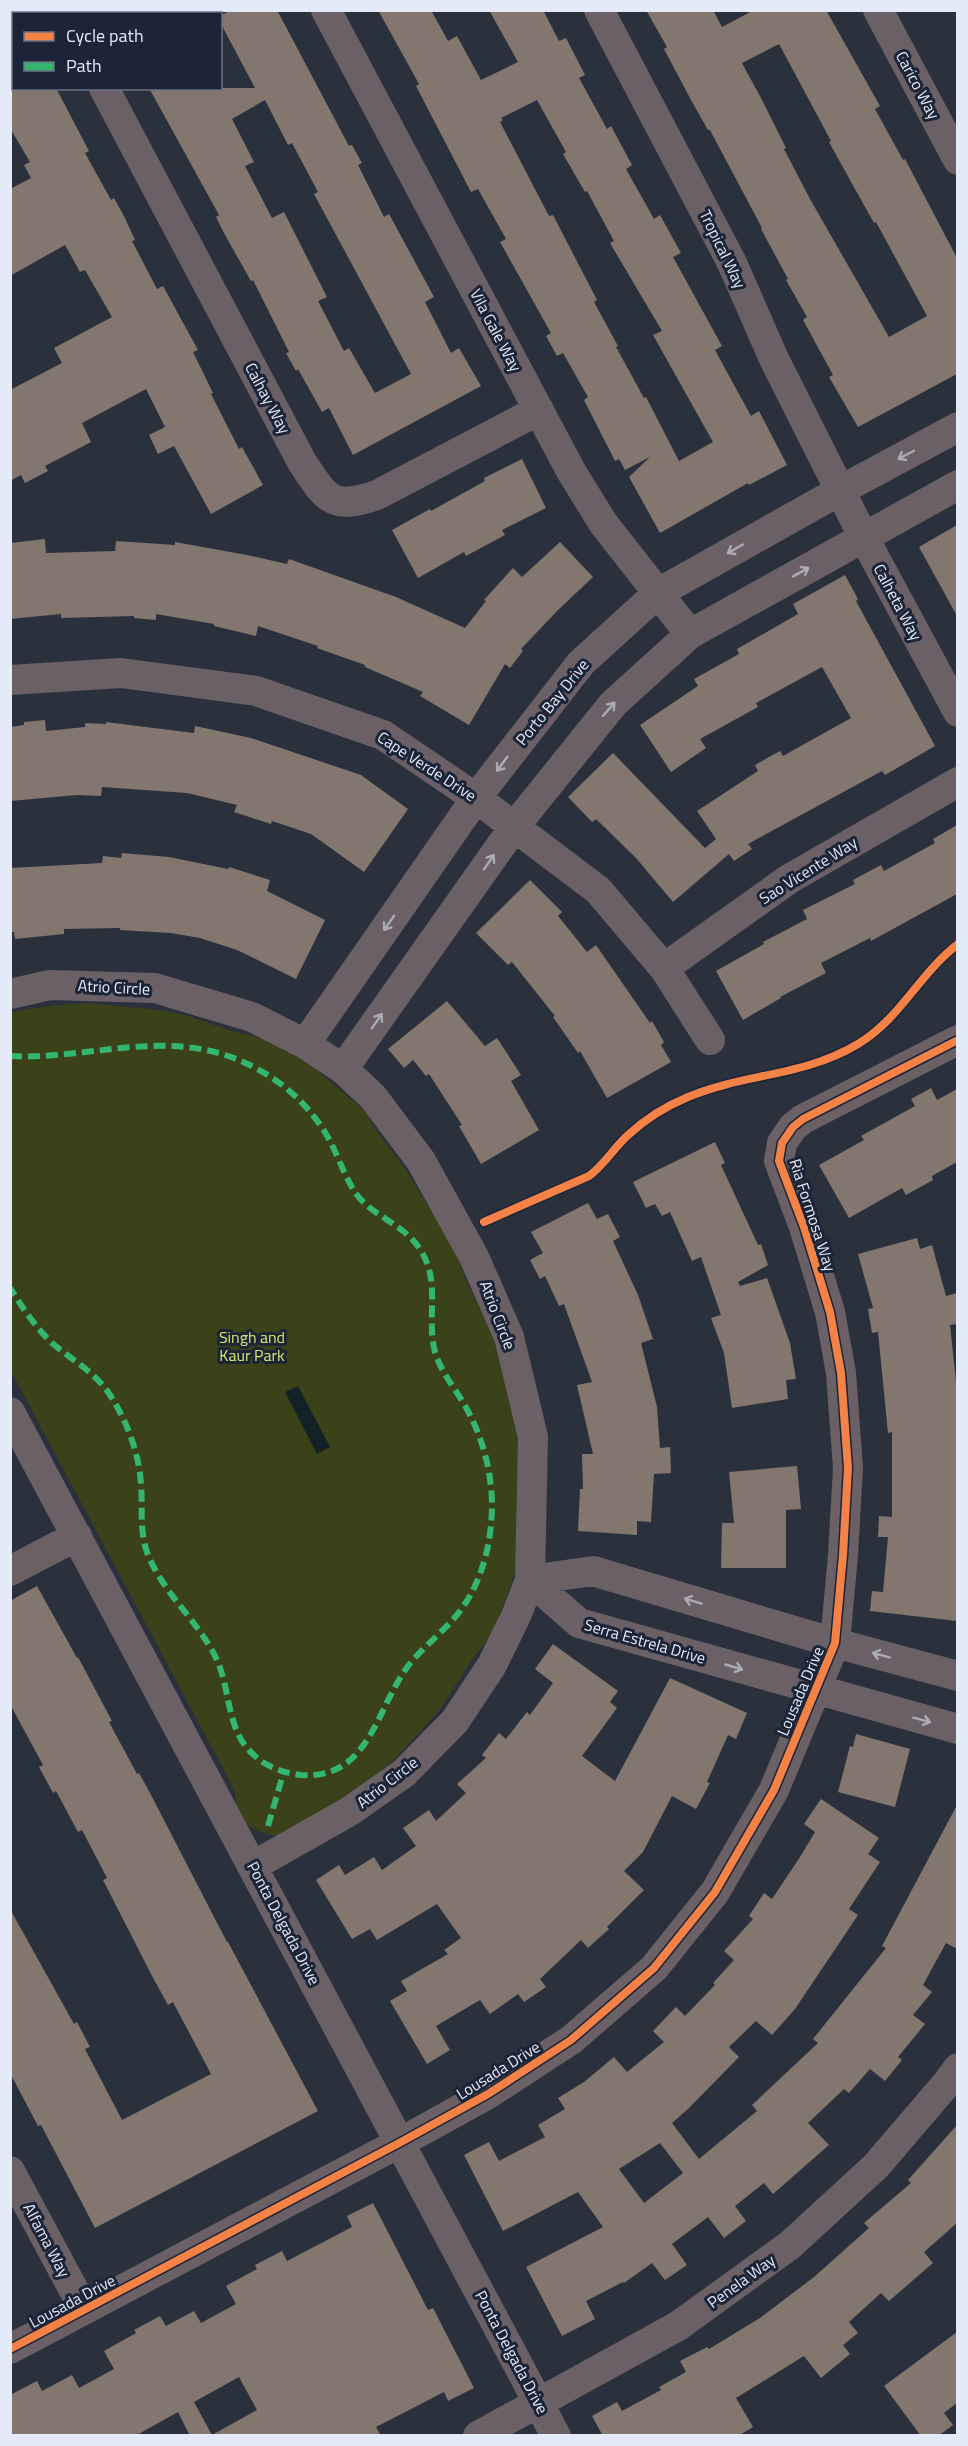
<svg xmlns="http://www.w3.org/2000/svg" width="968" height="2446" font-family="'Titillium Web',sans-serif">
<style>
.green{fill:#3b4118}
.water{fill:#122226}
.building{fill:#82766f;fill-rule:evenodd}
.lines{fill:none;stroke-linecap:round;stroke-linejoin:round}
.minor{stroke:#6a6066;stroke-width:30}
.quiet{stroke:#33b770;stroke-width:6;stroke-dasharray:12 6;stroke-linecap:butt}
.cycleway-casing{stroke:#1c2438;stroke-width:11}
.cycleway{stroke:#f48246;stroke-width:8}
.oneway{stroke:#adacb6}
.labels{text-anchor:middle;stroke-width:6;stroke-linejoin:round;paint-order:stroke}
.street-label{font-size:16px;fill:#e4eaf8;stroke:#1c2438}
.park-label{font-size:16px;fill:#d8e669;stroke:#1c2438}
</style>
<rect width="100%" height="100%" fill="#2b313c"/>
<path class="green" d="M86,1003l73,7 26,5 50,17 31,7 46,27 54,46 11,20 27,35 25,41 16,18 22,56 26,54 24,94 2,33v90l-7,29 -21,55 -16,18 -36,56 -45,49 -49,38 -64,38c-17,-1 -37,-8 -44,-26 -2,-5 -1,-13 -2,-19l-224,-420v-359l39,-6z"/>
<path class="water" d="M298,1386l32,61 -13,7 -32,-62z"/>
<path class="building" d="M231,10h46l72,136 3,-1 10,18 -4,2 26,52 5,-3 45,83 -9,5 26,51 8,-5 22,38 -128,69 -24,-47 -7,4 -24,-43 -2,2 -10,-18 3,-1 -36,-72 -2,1 -26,-46 -9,-18 3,-2 -70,-127h106l-35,-66v-6zM265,100l23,45 4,-2 26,49 -4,2 97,180 -36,19 -26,-45 -5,3 -26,-50 9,-4 -43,-85 -12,6 -27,-52 9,-4 -22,-43z
M378,10h53l17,31 9,-5 24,44 37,-18 -29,-52h54l16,31 7,-3 19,37 -6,3 28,51 4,-3 21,39 -6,4 28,50 6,-4 21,38 -8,4 49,89 -7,4 36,66 8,-5 28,54 -38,20 -1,-2 -88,50 -31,-56 21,-20 -25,13 -6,-11 -4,2 -31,-61 4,-3 -25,-44 -6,3 -11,-20 5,-3 -51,-91 6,-3 -28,-50 -7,3 -55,-106 3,-2zM537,100l29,52 -3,2 22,38 2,-1 27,50 -4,2 52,88 -9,4 60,107 -34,19 -33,-64 -2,1 -28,-51 2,-1 -24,-44 3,-2 -44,-85 -4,1 -49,-94 3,-2 -2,-2z
M646,10h67l9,17 32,-17h72l54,96 -5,3 28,51 2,-1 52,99v116l-99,53 -29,-50 4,-2 -30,-55 4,-3 -21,-37 2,-1 -27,-50 1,-1 -52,-98h-2l-17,-30 -27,-51 3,-2zM779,44l52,97 -2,1 21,38 24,43 2,-1 51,94 -38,21 -79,-138 -26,-50 2,-1 -24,-48 -20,-37z
M10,88h46l33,63 -4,2 26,47 3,-2 10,18 11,24 -3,1 25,48 6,-3 35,64 -5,2 20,41 -2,1 28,55 3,-2 21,38 -52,29 -37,-68 -16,8 -9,-19 16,-8 -19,-38 -64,34 9,19 -46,24 3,5 -23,12 -4,-8 -11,6v-91l52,-27 -8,-15 58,-31 -27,-47 -5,2 -15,-27 -55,31v-87l21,-11 -7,-13 6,-3 -20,-34z
M522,459l24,49 -44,22 3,5 -39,21 -2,-4 -46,26 -26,-48 38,-21 1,2 54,-30 -1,-3z
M957,525v91l-38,-69z
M45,539l1,14 69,-2 1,-10 59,4v-3l72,13 40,9 2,-5 107,38 69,31 21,-27 -2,-1 29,-32 9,9 38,-35 33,35 -35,33 -37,39 2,2 -13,17 -5,-4 -36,61 -49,-29 3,-4 -58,-25v-2l-48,-17 1,-2 -60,-20 -2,10 -42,-10v-2l-58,-10v6l-22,-2v-2l-73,2v-4l-51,5v-76z
M845,575l13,24 -2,2 79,145 -50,29 -3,-4 -134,73 4,5 -18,12 -5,-7 -56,48 -37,-44 -40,-39 -4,3 -24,-25 45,-44 92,95 11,-9 -19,-28 61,-40 -3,-6 25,-14 3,5 68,-38 -29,-51 -66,36 2,4 -58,32 6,9 -35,24 -31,-47 58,-39 -4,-7 45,-25 -2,-5 61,-35 -5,-10z
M45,720l1,11 39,-4v-4l21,1v-2l88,11 1,-7 56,12 110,37 47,34 -44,63 -53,-38 -39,-13 -1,3 -37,-12 3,-7 -50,-12 -85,-6 -1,9 -24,-1 -67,6v-74l14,-2v-3z
M957,825v69l-86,47 -1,-3 -49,25 5,10 -46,24 1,1 -38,22 -27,-49 48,-27 -1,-2 44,-23 -4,-9 52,-26 -2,-4 28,-15 3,6 51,-28 -2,-4z
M122,853l47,4 59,12 1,-2 41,13 -3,11 58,29 -29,59 -59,-29 -37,-12 -29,-5 -51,-3v-2l-56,1v5l-49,5 -1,-7h-4v-64l92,-5 1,-7 18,2z
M530,880l32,32 -4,4 29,36 9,-7 54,78 2,-2 12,21 -3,3 10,17 -64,36 -27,-47 -2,2 -25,-36 2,-1 -43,-54 -4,3 -32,-32z
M447,1001l38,45 12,-8 24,37 -10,6 28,49 -58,34 -22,-38 3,-1 -33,-51 -3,2 -13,-16 -9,8 -16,-19z
M931,1088l6,12 20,-11v73l-25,14 1,4 -27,15 -4,-7 -53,30 -30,-53 45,-25 -3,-4 54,-30 -4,-7z
M715,1142l10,21 -4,2 37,80 3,-1 7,21 -30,17 2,4 27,-8 23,65 6,36 -10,1 2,19 -56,9 -8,-55 -13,-35 10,-3 -20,-58 -9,4 -22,-49 -8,4 -7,-12 -9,4 -13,-26z
M588,1203l9,16 11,-5 12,23 -7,4 25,54 15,44 -12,4 16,64 3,41 10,-1 1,26 -17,1 -3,48 -14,-1v14l-59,-4 2,-42h3l-1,-35h11l-16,-69 15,-3 -28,-78 -5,2 -14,-30 -5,3 -10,-19 13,-7 -12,-21z
M917,1238l3,11 12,-4 14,51 11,-3v31l-7,1 7,66v230l-87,-10 2,-20 11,1 5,-55h-10l1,-21 13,1v-85l-4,1 -10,-101 -6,1 -4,-24 5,-1 -15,-54z
M797,1466l4,43 -15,1v58h-65l1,-45h12l-5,-51z
M37,1586l40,72 1,-1 34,64 -3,1 28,52 2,-1 11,20 77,149h1l90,169 -223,117 -54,-103 -3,1 -28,-53v-164l64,115 3,-2 13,25 -5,2 37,71 89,-46 -38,-72 -5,3 -17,-31 -48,-94 4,-2 -25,-48 -4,2 -22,-41 -3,2 -14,-26 4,-2 -33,-61v-103z
M553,1644l65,47 -8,11 7,6 -35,48 33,25 55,-103 77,35 -11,26 -8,-4 -21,47 3,1 -14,26 -24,-13 -29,56 -19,19 20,19 -37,37 2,2 -21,19 -7,-8 -41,39 6,8 -22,15 -6,-8 -28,20 -10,-14 -44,26 14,24 -23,14 -37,-63 17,-10 -6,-10 47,-27 -4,-4 17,-12 -24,-34 -60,36 -7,-11 -18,10 -36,-59 23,-15 6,10 29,-18 8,13 34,-24 -13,-18 26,-18 7,11 30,-28 -9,-9 29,-26 -4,-3 17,-22 7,6 21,-27 3,3 23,-32 -18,-14z
M856,1734l54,15 -15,58 -57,-15 12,-46 3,1z
M821,1799l58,39 -11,16 12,8 -31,47 9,6 -63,94 -23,26 -16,-14 -27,26 10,10 -51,52 -16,14 27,36 58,-48 -5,-6 66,-62 -5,-4 73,-91 -4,-2 75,-141v144l-11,-6 -23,42 9,7 -19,23 12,9 -27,33 4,3 -17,21 -15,-12 -21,24 -5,-4 -36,34 21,22 -56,49 -9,-11 -29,23 11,15 -22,17 -16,-21 -36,27 15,21 -22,15 -13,-17 -28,20 -1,-1 -37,19 9,18 -33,17 -36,-69 77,-40 -25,-35 -75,39 -39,-76 25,-13 10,19 46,-24 -7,-12 27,-16 -7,-11 26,-16 30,-25 13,15 37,-30 -11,-11 23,-24 9,9 30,-31 -2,-2 21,-23 -10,-9 29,-32 -4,-3 15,-23 8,6 28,-42 15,-25 -11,-8zM660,2143l23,30 -39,30 -25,-34z
M957,2125v98l-33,29 9,11 -44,38 -8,-8 -32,29 9,11 -15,12 7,9 -29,24 -17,-22 -68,42 17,29 -15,9h-135l-11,-20 25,-14 5,9 39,-21 -2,-3 27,-15 -6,-11 27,-14 2,2 51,-31 54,-41 55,-49 -5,-5 47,-40 -3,-3z
M373,2203l55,107 5,-2 41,80 -26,13 -4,-9 -29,15 -39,20 5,9h-191l-12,-24 -43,24h-125v-41l27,-14 5,10 30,-16 7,13 35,-19 -10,-18 32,-18 -2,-3 26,-14 6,10 28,-15 7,12 35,-19 -10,-18 31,-17 -2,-4 27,-14 5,10 65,-34 -5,-11zM239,2377l18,33 -45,25 -18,-33z
M957,2332v71l-13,10 9,12 -15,11h-17l-37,-50z"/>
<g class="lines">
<path class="minor" d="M62,10l2,4
M326,10l245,461 32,52 87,111
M599,10l133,253 42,96 89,177 95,176
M878,10l80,150
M104,88l198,374c24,36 29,49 75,33l162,-85
M10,680l111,-7 135,18 127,44 93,63 122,92 66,78 46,72
M664,968l125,-89 169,-97
M10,994l40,-9 105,3 97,29 53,27 38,25 30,28 48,64 53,96 35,80 24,100 -3,143 -14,36 -24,49 -37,56 -51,52 -54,38 -97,55
M305,1044l171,-246 105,-135 77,-70 183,-103 117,-63
M343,1069l171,-242 99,-123 77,-70 268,-149
M10,1412l546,1024
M10,1571l67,-35
M530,1580l49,43 379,106
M530,1580l63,-9 242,72 123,33
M10,2171l74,138
M10,2349l391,-207 87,-48 83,-54 83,-72 61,-76 59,-102 61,-147 8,-88 5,-87 -7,-95 -11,-61 -26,-85 -25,-66 3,-18 11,-16 10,-8 155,-79
M478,2436l200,-110 112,-81 86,-79 71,-83 11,-15"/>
<path class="quiet" d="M10,1056c72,4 144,-24 215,-1 44,14 83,45 105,86 9,17 15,37 27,54 18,23 49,30 64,56 20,31 5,67 14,101 6,20 19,35 29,52 18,31 27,64 28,99 0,40 -10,82 -36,113 -15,18 -34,32 -48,50 -32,43 -39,114 -107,109 -17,-2 -35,-8 -47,-20 -28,-24 -23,-64 -37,-95 -18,-39 -55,-67 -70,-108 -8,-23 -4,-45 -6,-68 -2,-31 -14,-63 -31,-89 -14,-22 -38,-35 -58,-52 -17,-16 -29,-35 -42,-55
M268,1826l16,-55"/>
<defs>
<path id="cycleway" d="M484,1222l105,-46c15,-11 24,-27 38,-40 17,-16 39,-30 61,-39 57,-24 115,-20 170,-53 43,-26 61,-70 100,-100
M10,2349l391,-207 87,-48 83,-54 83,-72 61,-76 59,-102 61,-147 8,-88 5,-87 -7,-95 -11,-61 -26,-85 -25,-66 3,-18 11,-16 10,-8 155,-79"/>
</defs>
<use href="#cycleway" class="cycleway-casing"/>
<use href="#cycleway" class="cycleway"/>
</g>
<defs><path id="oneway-shaft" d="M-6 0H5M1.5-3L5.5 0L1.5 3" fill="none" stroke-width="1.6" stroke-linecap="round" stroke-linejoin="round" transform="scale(1.5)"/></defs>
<g class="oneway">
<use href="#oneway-shaft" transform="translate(906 455) rotate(152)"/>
<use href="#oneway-shaft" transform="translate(735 549) rotate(150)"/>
<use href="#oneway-shaft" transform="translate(801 572) rotate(-29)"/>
<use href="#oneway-shaft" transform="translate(609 709) rotate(-49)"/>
<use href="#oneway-shaft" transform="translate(502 764) rotate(127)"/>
<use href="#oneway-shaft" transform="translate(489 862) rotate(-55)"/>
<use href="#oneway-shaft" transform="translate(389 923) rotate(125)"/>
<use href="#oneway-shaft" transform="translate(377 1021) rotate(-55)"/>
<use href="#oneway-shaft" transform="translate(693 1601) rotate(-163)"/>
<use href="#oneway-shaft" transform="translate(881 1655) rotate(-165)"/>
<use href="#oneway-shaft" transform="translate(734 1667) rotate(16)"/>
<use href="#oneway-shaft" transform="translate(922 1720) rotate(15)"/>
</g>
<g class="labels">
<g class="street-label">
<text transform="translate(918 85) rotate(62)" y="6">Carico Way</text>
<text transform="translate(723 249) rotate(64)" y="6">Tropical Way</text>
<text transform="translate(496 330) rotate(62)" y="6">Vila Gale Way</text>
<text transform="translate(268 398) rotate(62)" y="6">Calhay Way</text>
<text transform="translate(898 602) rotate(62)" y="6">Calheta Way</text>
<text transform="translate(552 702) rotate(-51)" y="6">Porto Bay Drive</text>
<text transform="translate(427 766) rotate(33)" y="6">Cape Verde Drive</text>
<text transform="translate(808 870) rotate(-32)" y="6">Sao Vicente Way</text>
<text transform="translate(114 987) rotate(3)" y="6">Atrio Circle</text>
<text transform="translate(813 1215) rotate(72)" y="6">Ria Formosa Way</text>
<text transform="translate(498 1315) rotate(69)" y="6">Atrio Circle</text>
<text transform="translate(645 1641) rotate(16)" y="6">Serra Estrela Drive</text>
<text transform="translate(800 1691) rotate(-67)" y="6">Lousada Drive</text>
<text transform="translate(387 1782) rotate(-38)" y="6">Atrio Circle</text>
<text transform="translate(284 1923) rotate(62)" y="6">Ponta Delgada Drive</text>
<text transform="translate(498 2070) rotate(-32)" y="6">Lousada Drive</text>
<text transform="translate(47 2240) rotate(62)" y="6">Alfama Way</text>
<text transform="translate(741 2281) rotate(-36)" y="6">Penela Way</text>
<text transform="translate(72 2301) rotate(-28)" y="6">Lousada Drive</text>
<text transform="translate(512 2352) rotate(62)" y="6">Ponta Delgada Drive</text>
</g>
<g class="park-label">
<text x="252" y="1343">Singh and<tspan x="252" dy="18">Kaur Park</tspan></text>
</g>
</g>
<rect width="968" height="2446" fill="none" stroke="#e4eaf8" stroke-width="24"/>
<rect x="12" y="12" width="210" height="78" fill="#1c2438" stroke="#6c7385" stroke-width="1.5"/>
<rect x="24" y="32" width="30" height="9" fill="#f48246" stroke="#6c7385" stroke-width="1.5"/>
<text x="66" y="42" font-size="18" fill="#e4eaf8">Cycle path</text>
<rect x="24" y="62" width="30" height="9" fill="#33b770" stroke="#6c7385" stroke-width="1.5"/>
<text x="66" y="72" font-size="18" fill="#e4eaf8">Path</text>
</svg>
